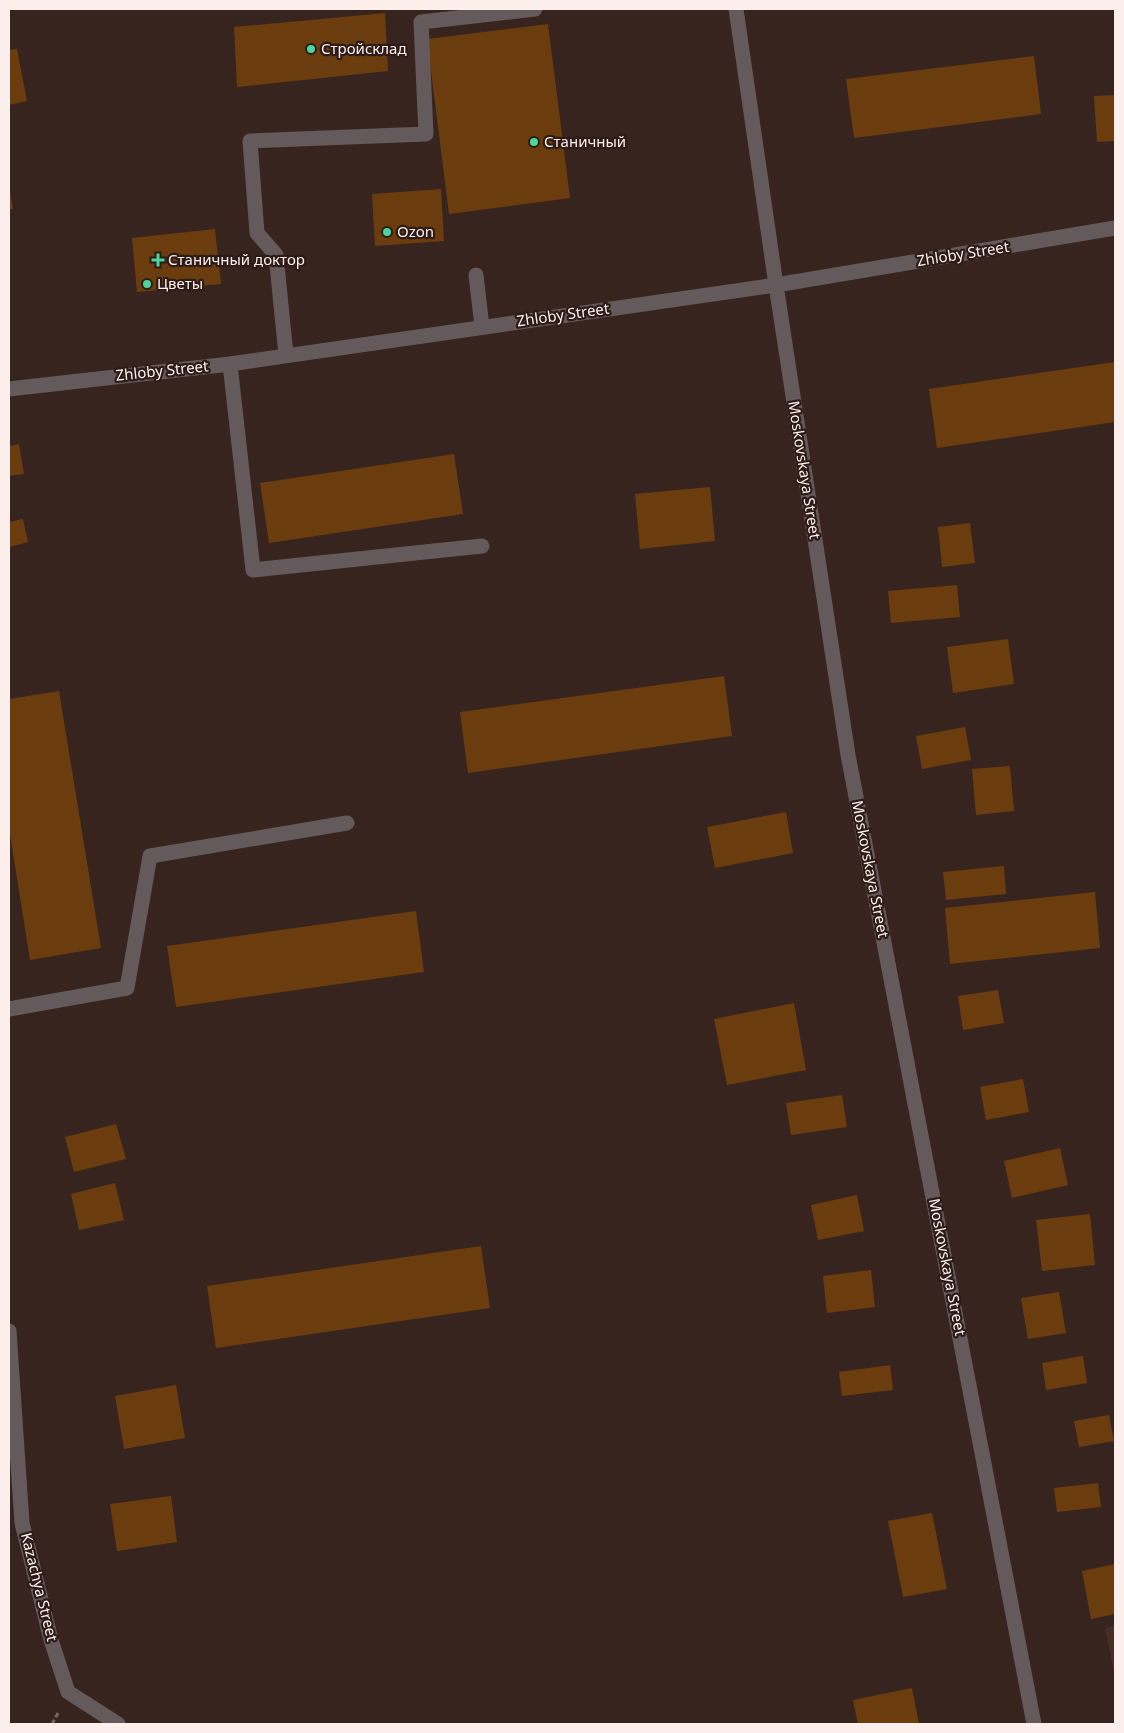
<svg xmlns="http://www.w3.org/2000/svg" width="1124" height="1733" font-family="'Noto Sans',sans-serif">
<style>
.built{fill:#472d27}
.building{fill:#6b3d0e}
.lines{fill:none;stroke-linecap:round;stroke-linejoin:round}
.path{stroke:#766460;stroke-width:3;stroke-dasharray:5 2.5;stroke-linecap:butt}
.minor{stroke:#645a5b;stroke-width:15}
.poi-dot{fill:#4bd49b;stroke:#2c1b16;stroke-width:2}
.labels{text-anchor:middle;stroke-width:4.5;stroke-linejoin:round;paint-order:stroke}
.poi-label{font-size:15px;fill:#fcefeb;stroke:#2c1b16;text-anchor:start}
.street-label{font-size:15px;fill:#fcefeb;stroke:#2c1b16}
</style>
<rect width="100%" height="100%" fill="#37241f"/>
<path class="built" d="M1115,1625v52l-10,-48z"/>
<path class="building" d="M385,13l3,58 -151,16 -3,-60z
M548,24l22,174 -121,16 -22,-175z
M17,49l10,52 -18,4v-55z
M1034,56l7,58 -187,24 -8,-59z
M1115,95v46l-18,1 -3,-46z
M9,184l4,25h-4z
M441,189l3,52 -69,5 -3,-52z
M215,229l6,55 -84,8 -5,-54z
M1115,362v60l-178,26 -8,-59z
M19,444l5,30 -15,2v-30z
M454,454l9,60 -194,29 -9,-60z
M710,487l5,54 -75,8 -5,-55z
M23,519l5,23 -19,5v-25z
M970,523l5,40 -33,4 -4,-40z
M957,585l3,32 -69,6 -3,-32z
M1008,639l6,45 -61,9 -6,-46z
M724,676l8,60 -264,37 -8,-61z
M59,691l42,257 -71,12 -21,-132v-129z
M965,727l6,33 -49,9 -6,-33z
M1010,766l4,45 -38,4 -4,-46z
M786,812l7,41 -78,15 -8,-41z
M1004,866l2,28 -60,6 -3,-28z
M1095,892l5,56 -150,16 -5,-56z
M416,911l8,61 -248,35 -9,-61z
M998,990l6,33 -41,7 -5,-34z
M794,1003l12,67 -79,15 -13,-66z
M1023,1079l6,33 -43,8 -6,-33z
M842,1095l5,32 -56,8 -5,-32z
M116,1124l10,35 -52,13 -9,-35z
M1060,1148l8,37 -56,13 -8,-37z
M115,1183l9,37 -45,10 -8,-36z
M857,1195l7,36 -46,9 -7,-35z
M1090,1214l5,51 -53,6 -6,-51z
M481,1246l9,62 -274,40 -9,-62z
M871,1270l4,37 -48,6 -4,-37z
M1059,1292l7,41 -38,6 -7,-41z
M1083,1356l4,27 -41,7 -4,-27z
M890,1365l3,25 -51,6 -3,-24z
M176,1385l9,53 -61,11 -9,-53z
M1109,1415l5,26 -35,6 -5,-26z
M1098,1483l3,24 -44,5 -3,-24z
M171,1496l6,46 -60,9 -7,-47z
M932,1513l15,76 -44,8 -15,-76z
M1115,1564v50l-24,5 -9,-48z
M912,1688l7,36h-61l-5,-24z"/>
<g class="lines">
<path class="path" d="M52,1724l6,-11"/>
<path class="minor" d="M736,9l40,276 72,470 186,969
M476,275l6,52
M286,355l-10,-100 -19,-22 -7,-92 176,-7 -5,-112 114,-13
M230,364l23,206 229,-24
M9,389l221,-25 546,-79 339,-57
M9,1009l118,-21 23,-132 197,-33
M9,1331l13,192 29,117 17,52 50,32"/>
</g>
<g class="poi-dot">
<circle cx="311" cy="49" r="5"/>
<circle cx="534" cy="142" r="5"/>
<circle cx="387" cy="232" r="5"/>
<path d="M155.5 252.5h5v5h5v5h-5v5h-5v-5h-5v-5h5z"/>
<circle cx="147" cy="284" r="5"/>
</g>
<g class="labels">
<g class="poi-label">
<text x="321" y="54">Стройсклад</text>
<text x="544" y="147">Станичный</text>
<text x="397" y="237">Ozon</text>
<text x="168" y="265">Станичный доктор</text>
<text x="157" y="289">Цветы</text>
</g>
<g class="street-label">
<text transform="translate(963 254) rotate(-9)" y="5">Zhloby Street</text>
<text transform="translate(563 315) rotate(-8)" y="5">Zhloby Street</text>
<text transform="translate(162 371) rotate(-6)" y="5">Zhloby Street</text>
<text transform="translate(804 470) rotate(81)" y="5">Moskovskaya Street</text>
<text transform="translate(870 869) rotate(79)" y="5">Moskovskaya Street</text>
<text transform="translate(947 1267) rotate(79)" y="5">Moskovskaya Street</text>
<text transform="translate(39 1587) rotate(76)" y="5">Kazachya Street</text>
</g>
</g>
<rect width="1124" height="1733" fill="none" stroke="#fcefeb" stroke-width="20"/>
</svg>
